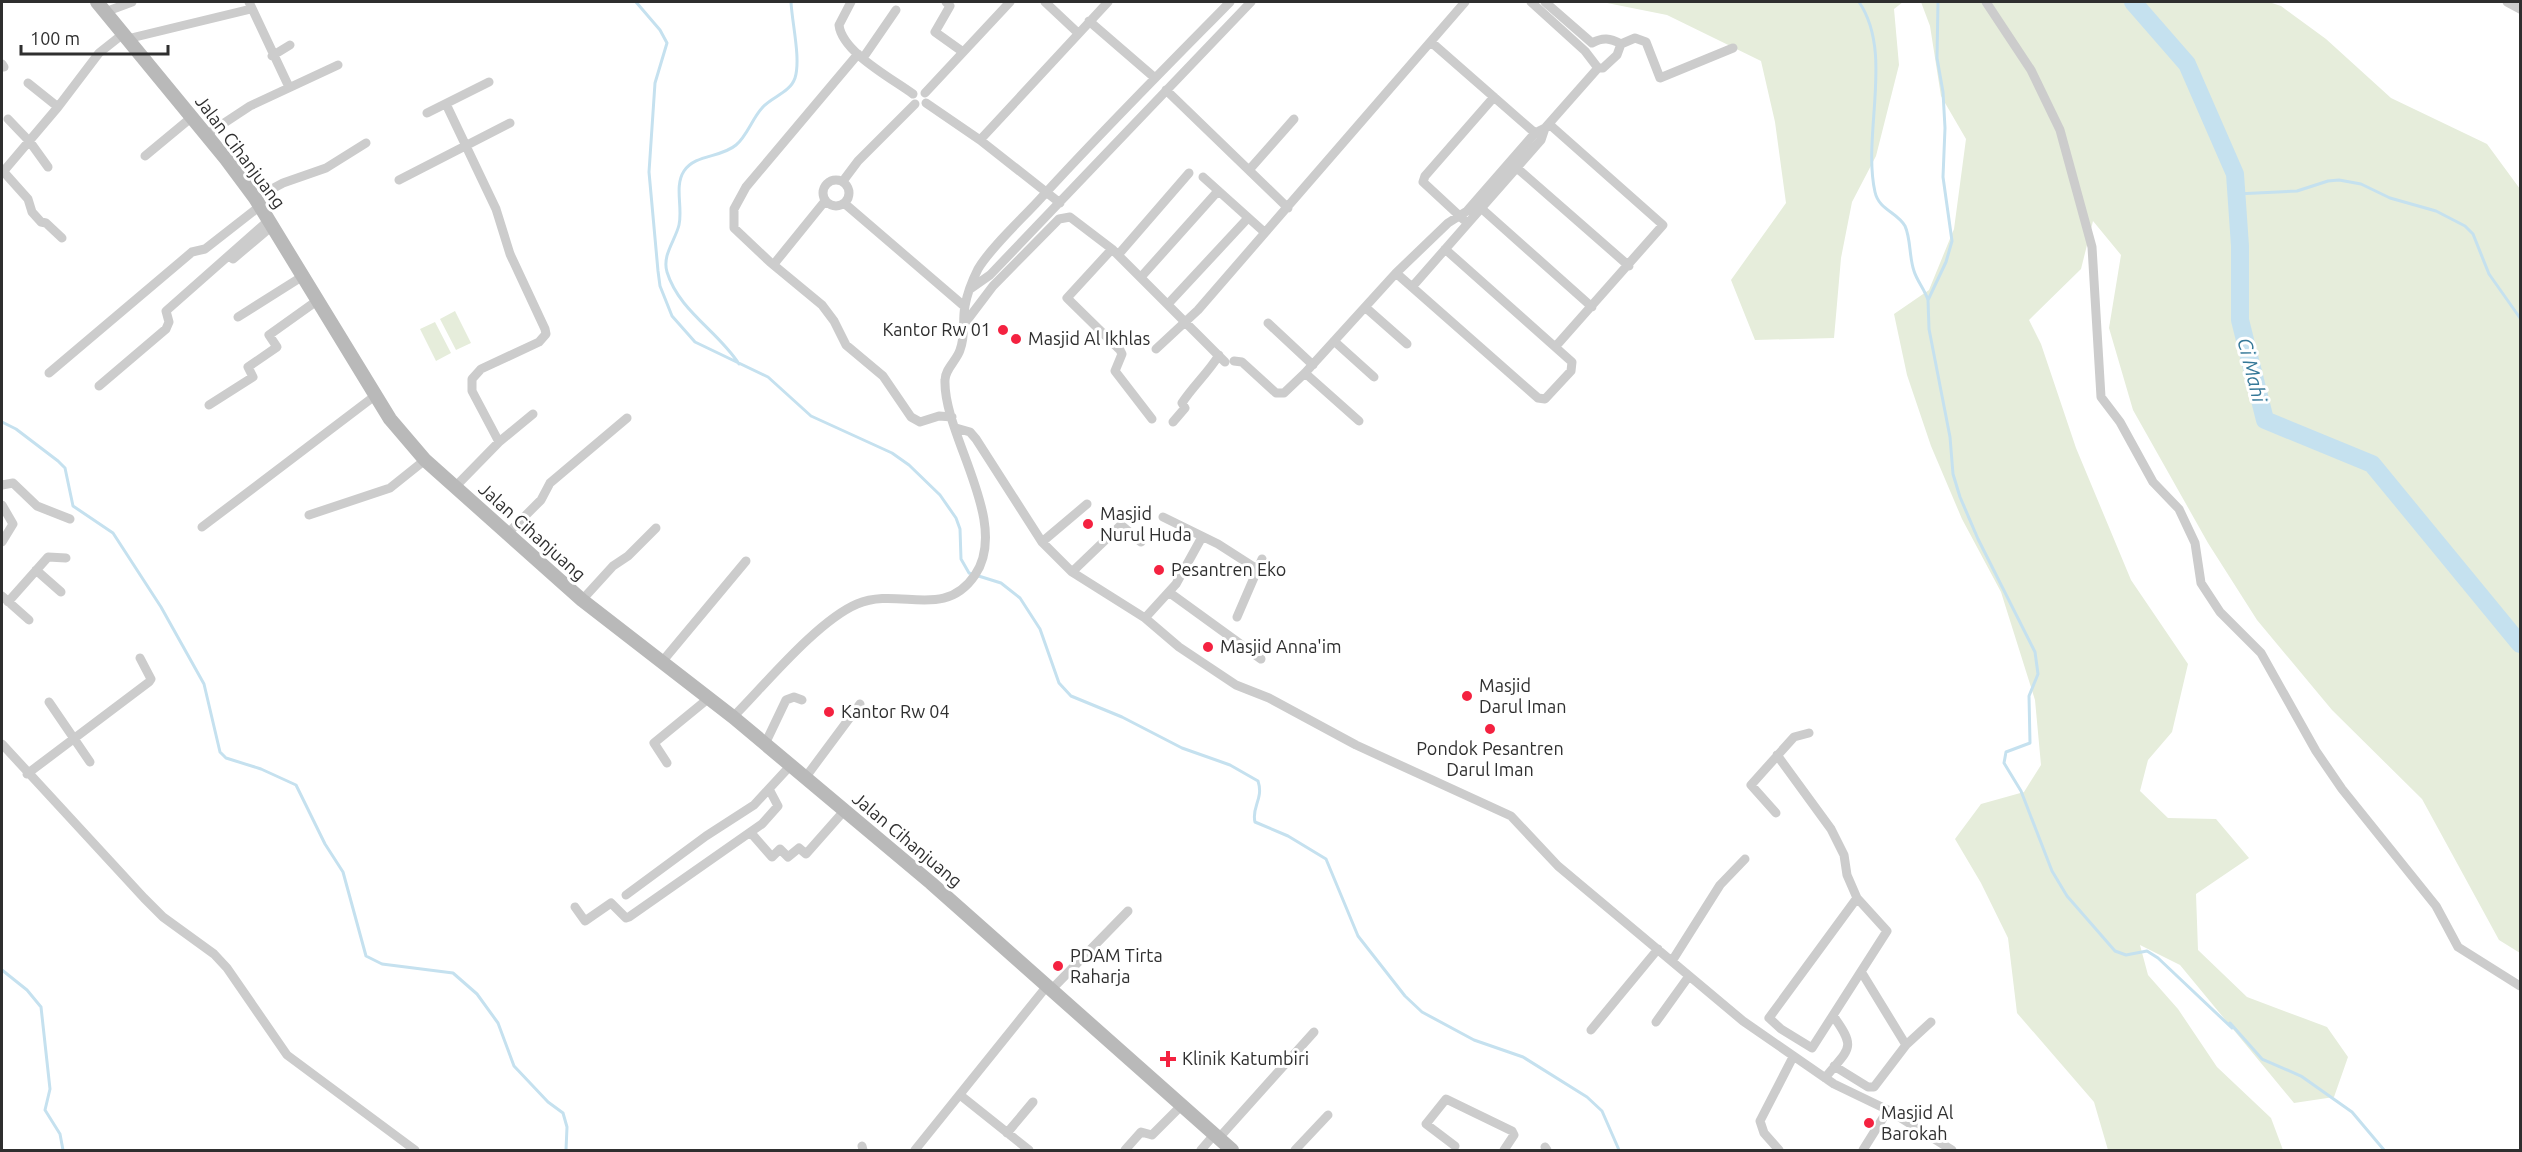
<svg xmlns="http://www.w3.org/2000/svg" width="2522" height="1152" font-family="Ubuntu,sans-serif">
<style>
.green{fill:#e6eddb}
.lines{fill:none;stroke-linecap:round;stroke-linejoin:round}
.stream{stroke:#c5e1ef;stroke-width:3}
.river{stroke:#c5e1ef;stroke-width:18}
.minor{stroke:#ccc;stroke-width:9}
.secondary{stroke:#b9b9b9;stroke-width:14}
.poi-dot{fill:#f42240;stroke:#fff;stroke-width:2}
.labels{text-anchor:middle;stroke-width:6;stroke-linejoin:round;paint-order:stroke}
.street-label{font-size:18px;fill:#2f2f2f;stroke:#fff}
.poi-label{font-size:18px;fill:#2f2f2f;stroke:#fff;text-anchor:start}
.water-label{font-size:20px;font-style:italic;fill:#357898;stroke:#fff}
</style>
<rect width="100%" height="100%" fill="#fff"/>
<path class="green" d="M1602,2h301l-9,7 5,56 -23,91 -24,46 -11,56 -7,80 -79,2 -24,-60 55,-77 -11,-81 -14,-61 -94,-46z
M1921,2h348l12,4 45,33 65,59 96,46 33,45v764l-21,-13 -77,-141 -90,-89 -75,-90 -49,-77 -75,-133 -24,-82 12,-73 -28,-34 -12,48 -52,51 12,24 35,104 55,132 57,84 -16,68 -24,28 -8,31 28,27 48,1 33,39 -53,36 2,56 49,47 80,30 21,30 -14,40 -40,6 -114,-138 -40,-20 8,30 30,34 39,58 54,51 12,32h-175l-14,-48 -77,-89 -9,-75 -27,-55 -26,-44 26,-35 43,-12 17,-27 -6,-65 -34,-108 -39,-73 -31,-73 -24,-71 -13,-61 35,-24 25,-61 12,-90 -25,-43 -11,-70z
M455,311l16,32 -15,7 -16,-31z
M435,322l16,31 -15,8 -16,-32z"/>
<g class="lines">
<path class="stream" d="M636,2l24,28 7,13 -12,40 -6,89 9,99 2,15 12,30 23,26 73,35 43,39 81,37 17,12 31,30 16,23 4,11 1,30 8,14 32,10 19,15 20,31 19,54 12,13 51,21 60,31 48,17 28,16c6,18 -7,26 -3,41l33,14 38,23 32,77 47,60 17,16 52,28 49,17 64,40 15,14 17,39
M1859,2c35,51 3,132 16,190 4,18 22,20 30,34 6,13 4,31 9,45 3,10 11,19 14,29
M1938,2l-1,56 6,34 2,36 -2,49 9,64 -6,21 -18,38 1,29 21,108 3,37 7,23 18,42 57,113 3,22 -9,22 1,47 -24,9 -2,11 17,28 31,80 15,25 48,55 11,4 21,-4 11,7 74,70 -2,-5 32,36 39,17 51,36 32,38
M2236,194l61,-3 31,-10 11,-1 22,4 29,14 46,13 29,15 8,8 16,40 31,44
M739,364c-21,-33 -60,-53 -72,-92 -5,-17 8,-31 12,-47 4,-17 -5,-39 5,-54 11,-17 37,-13 52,-26 11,-9 16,-26 26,-37 9,-11 28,-15 33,-30 6,-19 -3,-55 -4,-76
M2,422l14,7 42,32 7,7 8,38 40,27 48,74 43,77 16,68 6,6 35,11 35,16 29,59 18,28 23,84 16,8 71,9 24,21 21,29 16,43 34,36 15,11 4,14 -1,23
M2,970l25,20 14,17 9,82 -5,21 15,24 3,16"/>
<path class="river" d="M2133,2l54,62 48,110 5,72v74l25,100 107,44 148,180"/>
<path class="minor" d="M249,2l40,85
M851,2l-12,23c3,27 52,53 74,69
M946,2l4,4 -15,26 28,20
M1045,2l33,31
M1531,2l54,49 13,17h5l14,-13 4,-11 14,-6 11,4 14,36 73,-30
M1545,2l47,41c11,-6 18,-5 29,1
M1986,2l45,68 29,60 32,117 9,150 19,25 33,60 26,27 16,34 6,40 19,29 41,41 55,98 26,38 94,117 22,41 62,39
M2507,2l13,7
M105,12l27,-10
M1089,21l66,57
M127,39l124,-30
M1431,42l104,91
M858,54l-112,133 -12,22v19l36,34 52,43 12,16 12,24 37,31 28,41 9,5 19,-6 13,1
M272,56l18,-11
M863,58l33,-48
M2,64l2,3
M28,83l30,24
M1166,90l122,118
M925,93l85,-91
M926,103l54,37 80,63
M446,104l50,105 14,45 35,75 1,5 -7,8 -58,27 -9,10v12l27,51
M427,113l62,-31
M8,119l22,23 18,25
M1549,124l114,101 -107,121
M206,135l44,-29 88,-41
M980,140l128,-138
M145,156l47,-39
M1517,168l112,98
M1249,170l45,-51
M3,171l25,28 4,13 9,10 5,1 16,15
M2,173l56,-66 41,-54 24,-19
M1203,177l59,53
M823 193a13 13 0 1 1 26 0a13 13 0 1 1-26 0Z
M399,180l111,-57
M843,181l15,-20 57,-57
M255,198l28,-15 43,-15 40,-25
M844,203l120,103
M1482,209l110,98
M1464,220l-41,-38 2,-6 69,-79
M1112,249l-45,49 53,52 2,4 -7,17 37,48
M1118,255l71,-82
M233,259l39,-33
M774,264l51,-63
M1396,273l142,125 7,1 26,-28 1,-9 -127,-113
M1141,277l77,-86
M1412,287l129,-147 4,-12
M970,289l20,-14 261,-273
M1168,304l80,-86
M1365,307l42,37
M238,317l65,-41
M965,323l28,-37 66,-67 11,-2 42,32 113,113
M1268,323l45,42
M1334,341l40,36
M1156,349l42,-39 267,-308
M1234,361l8,1 34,31h8l21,-20 91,-100 52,-50 19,-12 68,-78 10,-5 53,-60
M49,373l143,-121 13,-3 55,-43
M1305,373l54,48
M99,386l67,-57 3,-7 -3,-11 103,-91
M209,405l44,-28 -5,-10 29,-20 -8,-12 49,-35
M1173,422l12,-14 -3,-5c11,-17 26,-30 37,-48
M956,428l14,4 6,7 66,103 30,30 73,46 34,29 57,38 33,13 87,47 155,71 47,50 185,155 91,63 54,26 64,40
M2,485l11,-2 24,23 33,13
M455,487l44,-45 34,-28
M2,505l11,19 -11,18
M309,515l81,-27 35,-28
M1163,517l55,27 39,25
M202,527l174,-132
M506,535l35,-35 9,-17 77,-65
M1042,542l45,-38
M36,570l25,22
M1072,572l49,-47 20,17
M1170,593l91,66
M2,596l27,24
M582,600l31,-34 15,-10 28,-28
M8,602l40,-45 18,1
M1237,617l25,-58
M1145,618l31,-34 26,-47
M661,663l85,-102
M49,702l41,60
M733,717c31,-31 84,-96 124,-113 42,-18 87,17 118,-29 36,-53 -32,-140 -30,-195 0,-11 12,-20 15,-30 6,-16 2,-29 5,-44 2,-12 8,-27 13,-37 13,-22 45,-51 63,-71 61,-67 125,-131 189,-196
M2,744l142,154 19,19 51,37 13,14 60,87 128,95
M765,744l21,-44 8,-3 8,3
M1777,755l54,74 13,26 3,20 10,23 30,33 -75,117 -31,-19 -12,-11 88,-120
M667,763l-13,-20 55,-45
M27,774l122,-92 2,-3 -11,-21
M805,778l55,-74
M1776,813l-25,-28 43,-48 15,-4
M751,833l21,24 8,-8 8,8 11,-9 7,6 38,-43
M626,895l80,-59 48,-31 37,-40
M575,907l10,14 26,-18 15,15 3,-1 133,-93 16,-18 -9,-17
M1672,961l48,-76 25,-26
M1862,973l44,72
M1051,990l77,-79
M1656,1022l33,-46
M1591,1030l67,-81
M1834,1066l34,21h6l32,-42 25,-23
M1825,1078c24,-30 32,-29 9,-61
M960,1095l69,55
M1007,1133l26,-31
M1218,1139l96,-107
M862,1146l1,4
M1455,1146l-29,-22 20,-25 66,32 2,4 -10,15
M1545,1147l2,3
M915,1150l132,-164
M1125,1150l16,-18 11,3 29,-29
M1201,1150l13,-15
M1295,1150l33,-35
M1779,1150l-15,-17 -4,-12 33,-64
M1863,1150l25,-40"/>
<path class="secondary" d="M97,2l129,157 29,39 135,221 35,41 157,140 151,117 198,166 301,267"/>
</g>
<g class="poi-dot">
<circle cx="1003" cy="330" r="6"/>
<circle cx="1016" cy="339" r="6"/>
<circle cx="1088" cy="524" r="6"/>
<circle cx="1159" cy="570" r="6"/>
<circle cx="1208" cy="647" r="6"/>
<circle cx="1467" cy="696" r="6"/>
<circle cx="829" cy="712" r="6"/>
<circle cx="1490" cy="729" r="6"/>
<circle cx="1058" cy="966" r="6"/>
<path d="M1165 1050h6v6h6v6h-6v6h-6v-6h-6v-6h6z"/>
<circle cx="1869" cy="1123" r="6"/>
</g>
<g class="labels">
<g class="street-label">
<text transform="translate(240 152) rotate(53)" y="6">Jalan Cihanjuang</text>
<text transform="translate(532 532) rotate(42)" y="6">Jalan Cihanjuang</text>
<text transform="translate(907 840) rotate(40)" y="6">Jalan Cihanjuang</text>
</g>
<g class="poi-label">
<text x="991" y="336" text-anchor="end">Kantor Rw 01</text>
<text x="1028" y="345">Masjid Al Ikhlas</text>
<text x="1100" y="520">Masjid<tspan x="1100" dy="21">Nurul Huda</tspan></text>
<text x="1171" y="576">Pesantren Eko</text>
<text x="1220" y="653">Masjid Anna'im</text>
<text x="1479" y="692">Masjid<tspan x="1479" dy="21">Darul Iman</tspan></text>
<text x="841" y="718">Kantor Rw 04</text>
<text x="1490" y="755" text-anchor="middle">Pondok Pesantren<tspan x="1490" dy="21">Darul Iman</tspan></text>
<text x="1070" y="962">PDAM Tirta<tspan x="1070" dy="21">Raharja</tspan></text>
<text x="1182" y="1065">Klinik Katumbiri</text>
<text x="1881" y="1119">Masjid Al<tspan x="1881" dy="21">Barokah</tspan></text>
</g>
<g class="water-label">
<text transform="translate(2252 370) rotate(76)" y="7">Ci Mahi</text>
</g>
</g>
<rect width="2522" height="1152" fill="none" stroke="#2f2f2f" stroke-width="6"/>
<path d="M21 45v9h147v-9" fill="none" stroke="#2f2f2f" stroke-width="3"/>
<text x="30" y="45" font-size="18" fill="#2f2f2f" stroke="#ffffff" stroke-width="4.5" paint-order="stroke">100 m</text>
</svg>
